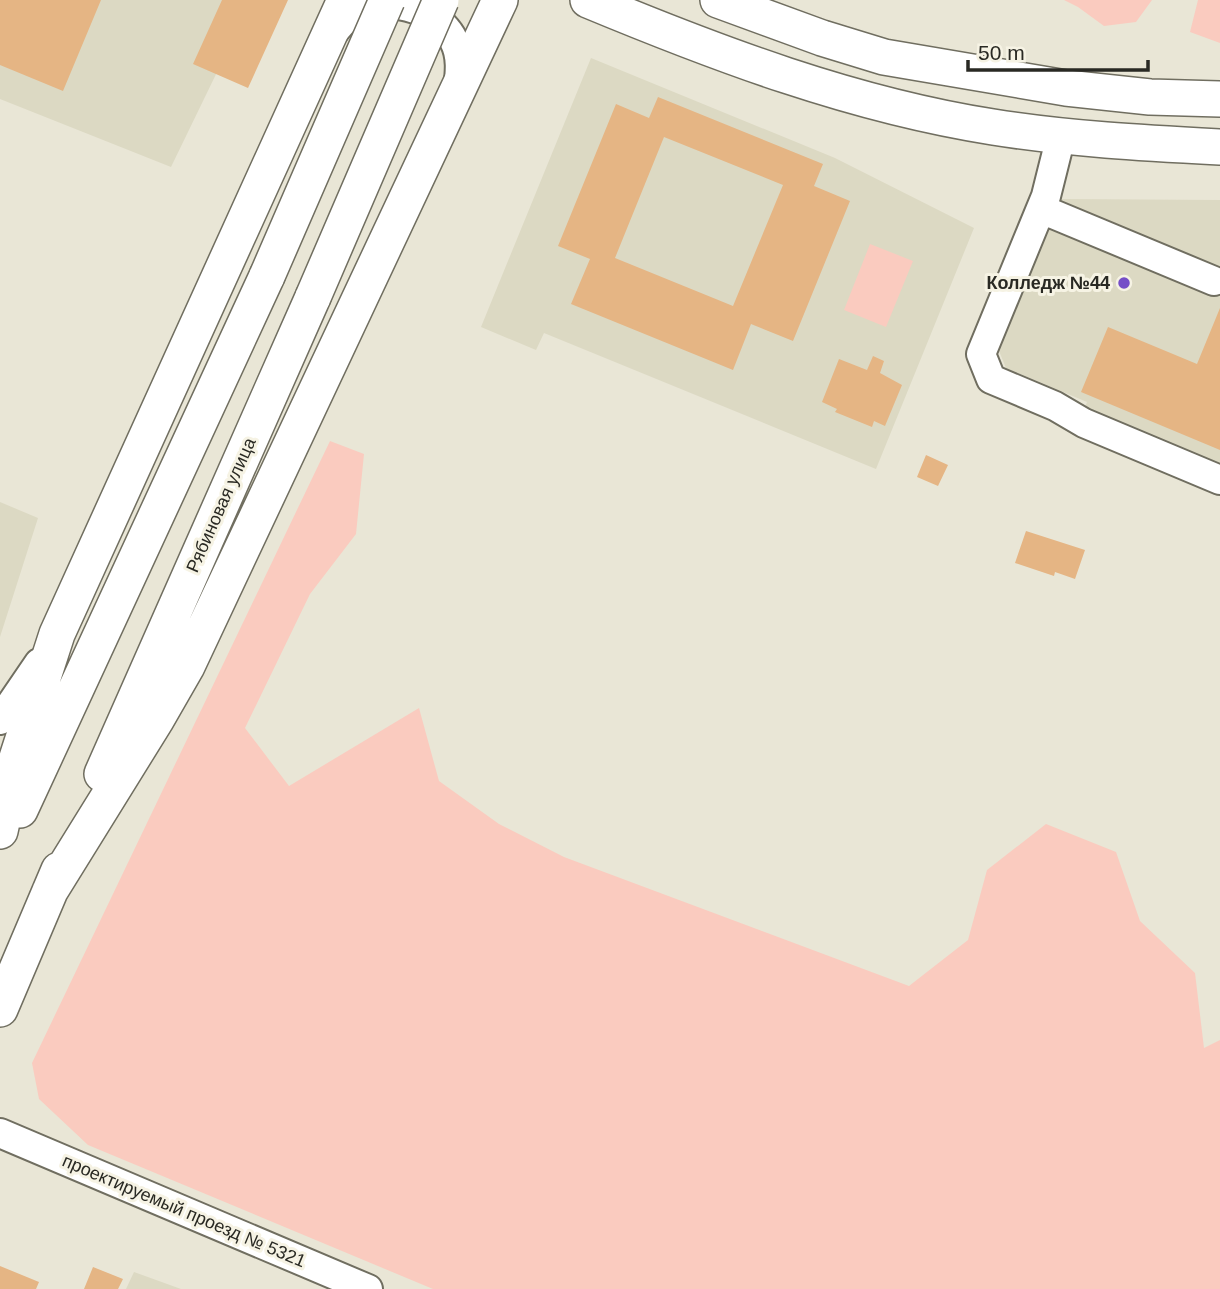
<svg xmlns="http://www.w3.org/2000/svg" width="1220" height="1289" font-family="Arial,sans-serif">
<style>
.built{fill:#dcd9c3}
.green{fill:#facbbf}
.building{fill:#e5b584;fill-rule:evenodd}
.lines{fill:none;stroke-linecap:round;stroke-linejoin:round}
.minor-casing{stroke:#706e60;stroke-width:32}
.major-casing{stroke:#706e60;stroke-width:38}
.minor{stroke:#fff;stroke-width:28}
.major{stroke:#fff;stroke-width:35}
.major-bridge-casing{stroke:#706e60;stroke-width:38;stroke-linecap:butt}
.major-bridge{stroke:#fff;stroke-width:35}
.poi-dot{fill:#754ec7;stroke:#f6f3e4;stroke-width:2.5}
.labels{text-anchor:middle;stroke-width:6;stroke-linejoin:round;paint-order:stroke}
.poi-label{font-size:18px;font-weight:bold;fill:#292923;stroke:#f6f3e4;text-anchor:end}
.street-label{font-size:18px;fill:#292923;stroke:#f6f3e4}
</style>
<rect width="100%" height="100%" fill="#e9e6d6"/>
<path class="built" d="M0,0h252l-81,167 -171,-68z
M591,58l244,100 139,70 -98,241 -332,-136 -8,17 -55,-23z
M1062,199l158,1v269l-137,-57 4,-10 -81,-34 -7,-17z
M0,502l38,16 -38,119z
M134,1272l47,17h-55z"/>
<path class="green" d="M1064,0h88l-16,22 -32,4 -26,-19z
M1198,0h22v43l-30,-11z
M870,244l43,17 -27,66 -42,-17z
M330,441l34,13 -8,80 -46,60 -65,134 44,58 130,-78 20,73 60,43 65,33 345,129 59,-46 19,-70 59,-46 70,28 24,69 55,52 9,75 16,-8v249h-787l-345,-144 -49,-46 -7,-36z"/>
<path class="building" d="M0,0h101l-38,91 -63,-26z
M222,0h66l-40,88 -55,-24z
M658,97l165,67 -9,22 36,15 -57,140 -42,-17 -18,46 -162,-66 19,-45 -32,-13 58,-142 33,14zM664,137l119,48 -50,121 -118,-48z
M1220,308v142l-139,-58 27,-65 89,37z
M873,356l11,5 -4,12 22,12 -17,41 -11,-5 -2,6 -37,-15 2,-3 -15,-7 17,-43 28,11z
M926,455l22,10 -10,21 -21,-9z
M1026,531l59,19 -10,29 -20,-7 -1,4 -39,-13z
M0,1266l39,16 -3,7h-36z
M93,1267l30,12 -5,10h-34z"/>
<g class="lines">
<defs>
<path id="minor" d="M333,33c9,-11 18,-22 33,-28 32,-5 73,5 88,36 8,15 6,32 4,48
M1061,136l-15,60 -65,158 10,25 64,27 29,17 136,57
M1041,209l173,72
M0,720l39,-57
M0,1133l368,156"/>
<path id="major" d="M588,0c130,54 265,105 405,127 75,12 151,16 227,20
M718,0l104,38 62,19 182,31 84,9 70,2
M102,774l211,-477
M20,810l247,-534
M0,831l14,-64 43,-133 288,-634
M50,891l106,-171 31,-54 313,-666
M0,1009l59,-139"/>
</defs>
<use href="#minor" class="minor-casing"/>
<use href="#major" class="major-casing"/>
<use href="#minor" class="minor"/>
<use href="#major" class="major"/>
<defs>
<path id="major-bridge" d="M267,276l120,-276
M313,297l128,-297"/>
</defs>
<use href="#major-bridge" class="major-bridge-casing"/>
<use href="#major-bridge" class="major-bridge"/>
</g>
<circle class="poi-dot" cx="1124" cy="283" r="7"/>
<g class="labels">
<g class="poi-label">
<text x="1110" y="289">Колледж №44</text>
</g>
<g class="street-label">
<text transform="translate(221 505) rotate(-66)" y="6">Рябиновая улица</text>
<text transform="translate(184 1211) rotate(23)" y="6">проектируемый проезд № 5321</text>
</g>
</g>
<path d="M968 60v10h180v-10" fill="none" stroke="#292923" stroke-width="3.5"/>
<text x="978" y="60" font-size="21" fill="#292923" stroke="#f6f3e4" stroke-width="5" paint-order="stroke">50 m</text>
</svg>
